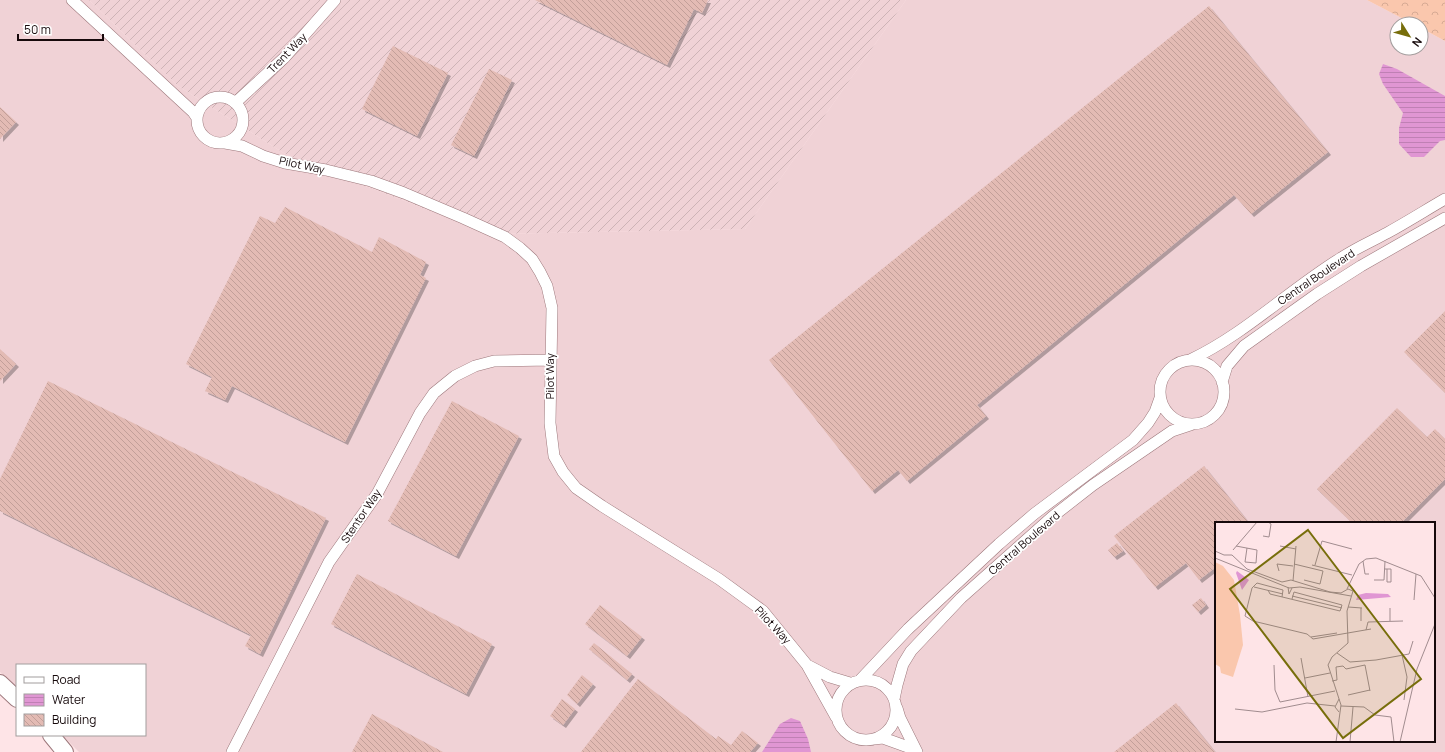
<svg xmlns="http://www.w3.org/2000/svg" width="1445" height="752" font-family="Manrope,sans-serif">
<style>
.built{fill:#f0d2d6;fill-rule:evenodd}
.industrial{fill:url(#industrial-furrows)}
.forest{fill:url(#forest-crowns)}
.water{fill:url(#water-rules)}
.building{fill:url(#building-back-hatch);filter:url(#shadow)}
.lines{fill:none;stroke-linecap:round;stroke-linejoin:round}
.street-casing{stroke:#9c777b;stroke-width:12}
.secondary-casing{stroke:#9c777b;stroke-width:18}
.street{stroke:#fff;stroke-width:11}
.secondary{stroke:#fff;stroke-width:16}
.labels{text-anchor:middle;stroke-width:3.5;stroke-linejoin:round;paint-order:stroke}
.street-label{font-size:11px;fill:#16090b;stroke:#fff}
.inset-road{fill:none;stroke:#a18c8f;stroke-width:1}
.view{fill:#776e0b;fill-opacity:0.15;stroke:#776e0b;stroke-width:2}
.inset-edge{fill:none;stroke:#16090b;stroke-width:2}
</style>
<defs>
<pattern id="industrial-furrows" width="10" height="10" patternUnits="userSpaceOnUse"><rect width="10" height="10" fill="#f0d2d6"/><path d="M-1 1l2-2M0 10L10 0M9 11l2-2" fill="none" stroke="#cdb3b6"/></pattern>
<pattern id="forest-crowns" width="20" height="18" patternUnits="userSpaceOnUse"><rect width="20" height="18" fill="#fac7ad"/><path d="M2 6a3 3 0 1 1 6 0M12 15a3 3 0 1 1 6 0" fill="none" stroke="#d6aa94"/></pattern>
<pattern id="water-rules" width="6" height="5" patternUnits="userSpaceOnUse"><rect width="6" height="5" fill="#e096d3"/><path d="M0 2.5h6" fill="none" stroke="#bf80b4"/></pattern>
<pattern id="building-back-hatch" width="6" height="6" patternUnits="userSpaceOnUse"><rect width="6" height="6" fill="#e3bbb4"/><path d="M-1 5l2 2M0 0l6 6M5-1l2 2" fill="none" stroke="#c29f99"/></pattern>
<filter id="shadow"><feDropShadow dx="3" dy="3" stdDeviation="0" flood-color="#0004"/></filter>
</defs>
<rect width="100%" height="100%" fill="#fee4e7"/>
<path class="built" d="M0,0h89l89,86 112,71 201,77 254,-5 161,-229h461l46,24h-16v24h24v-20l24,13v711h-1366l-17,-17h83v-70h-128v24l-17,-17zM1216,523h218v218h-218z"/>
<path class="industrial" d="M89,0h817l-161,229 -254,5 -201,-77 -112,-71z"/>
<path class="forest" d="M1367,0h78v41l-24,-13v-4h-8z"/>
<path class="water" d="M1383,64l14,5 48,27v44l-5,1 -16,16h-13l-12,-13v-16l4,-15 -20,-29 -4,-10z
M791,718l9,3 8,18 3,13h-49l18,-28z"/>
<path class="building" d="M535,0h173l-6,13 -8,-4 -27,56z
M1209,6l119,146 -77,62 -17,-19 -257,210 9,11 -79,65 -9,-11 -26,21 -103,-131z
M393,46l55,27 -31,63 -55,-27z
M489,69l23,11 -38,76 -23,-11z
M0,107l16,15 -16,17z
M285,207l87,45 7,-15 47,25 -6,13 6,3 -81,164 -113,-56 -7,14 -20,-9 7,-14 -26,-13 74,-148 15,7z
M1445,311v82l-41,-41z
M0,349l16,15 -16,17z
M48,381l278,137 -66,136 -15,-8 6,-11 -251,-124v-32z
M452,401l67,35 -63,120 -68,-35z
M1397,408l30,29 8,-8 10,10v40l-44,44h-53l2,-2 -33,-32z
M1204,466l45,57h-33v44l-17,13 -13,-17 -31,24 -41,-51z
M1117,543l6,8 -9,6 -6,-7z
M357,574l135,70 -26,50 -135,-70z
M1201,598l5,7 -8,7 -6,-7z
M600,605l42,32 -15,19 -42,-32z
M594,643l38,31 -5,6 -38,-31z
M582,675l11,9 -16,20 -10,-9z
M638,679l78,60 2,-3 13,9 11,-14 16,12 -8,9h-169z
M562,699l13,10 -12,16 -13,-9z
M1176,703l39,49h-101z
M372,714l71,38h-91z"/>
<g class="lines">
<defs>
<path id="street" d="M72,0l121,112 4,6
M197 120a23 23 0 1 1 46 0a23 23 0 1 1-46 0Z
M235,103l49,-45 51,-58
M225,143l17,3 21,10 22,7 41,7 45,11 33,12 59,25 42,19 15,11 12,11 8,13 7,14 5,22 -2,115 4,33 9,16 13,16 26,18 117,73 44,32 44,54 29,52
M1190,360c55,-26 99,-70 151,-102 15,-10 31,-17 46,-25 20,-11 39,-23 58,-34
M1160 392a32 32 0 1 1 64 0a32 32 0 1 1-64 0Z
M1222,382l5,-16 17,-20 73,-52 44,-28 84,-48
M807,665l23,12 20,6
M861,679l47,-50 91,-85 35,-30 99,-74 15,-17 7,-11 5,-14
M836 710a30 30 0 1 1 60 0a30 30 0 1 1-60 0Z
M894,699l3,-14 6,-21 8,-13 50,-53 91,-81 41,-32 79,-54 21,-7
M897,708l3,10 17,34
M874,739l9,-1 33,12
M232,752l97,-190 48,-68 43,-81 14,-20 21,-17 20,-10 19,-5 56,-1"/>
<path id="secondary" d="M0,683l17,16
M51,735l14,17"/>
</defs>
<use href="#street" class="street-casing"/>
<use href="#secondary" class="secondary-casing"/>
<use href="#street" class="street"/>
<use href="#secondary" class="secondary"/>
</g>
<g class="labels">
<g class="street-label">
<text transform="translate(287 53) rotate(-46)" y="4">Trent Way</text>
<text transform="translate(302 165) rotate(12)" y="4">Pilot Way</text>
<text transform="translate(1316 277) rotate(-34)" y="4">Central Boulevard</text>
<text transform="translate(550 376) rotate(-90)" y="4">Pilot Way</text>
<text transform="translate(361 516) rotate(-56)" y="4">Stentor Way</text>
<text transform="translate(1024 543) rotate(-41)" y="4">Central Boulevard</text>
<text transform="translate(773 625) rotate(47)" y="4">Pilot Way</text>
</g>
</g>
<g transform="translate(1215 522)">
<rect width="220" height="220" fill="#fee4e7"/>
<path d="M0,40l8,4 11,14 6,35 3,30 -10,32 -12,-4 -1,-6 -5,-3z" fill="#fac7ad"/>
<path d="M22,49l12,9 -7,10 -6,-17zM151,71l22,1 3,3 -35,3 2,-5z" fill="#e096d3"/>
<path class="inset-road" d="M48,14l6,1 2,-13 -3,-2M21,24l21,4 -1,13 -11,-1 2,-14M65,24l16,3M18,28l24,-28M0,29l9,4h8l15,14 35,13 9,-2 39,12 11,1 7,-4 5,2 -6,20 1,32 -16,14 -4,8 13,40 -5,37M0,36l74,30 11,-1 51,9M148,39l2,13h4M79,42l29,7 -3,13 -16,-4M97,43l40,10M100,43l7,-24 30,8M169,47h7v13h-4v-13M64,49l-2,-7 16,2M159,58h10l1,-19M78,59l3,-35M39,65l29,7M73,65l1,7 3,-6M132,67l12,-25 7,-5 10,-1 45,18 14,22M53,68l2,4 70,17 2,-6 -48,-13 -2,7M77,74l50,12M67,75l1,-7 -26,-7 -5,5 -7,28 8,5 54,13 6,5 58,-10M199,78l2,-26M133,85l14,1M175,86v13M146,99v-13M151,108l2,-8 35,-1M96,115l26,-4M122,131l13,9 26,-2 33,-6 4,-13M187,133l5,22 -3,23M86,136l7,39M59,143l1,25 5,12 55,-11M90,156l25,-5M117,159l5,-1 -1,-13 7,-1 3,3 19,-4 5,26M133,173l22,-5M124,177l-4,8 4,5M126,184l23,1 11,8 16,2 3,25M20,187l27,3 45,-9 28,3M135,220l3,-35M185,220l17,-73 18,-45"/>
<path class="view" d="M93,8l113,149 -78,59 -113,-149z"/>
<rect width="220" height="220" class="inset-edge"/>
</g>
<rect x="16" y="664" width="130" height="72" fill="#ffffff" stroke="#a29d9d"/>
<rect x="24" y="677" width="20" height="6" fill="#ffffff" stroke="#a29d9d"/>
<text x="52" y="684" font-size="12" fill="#16090b">Road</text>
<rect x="24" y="694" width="20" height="12" fill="url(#water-rules)" stroke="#a29d9d"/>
<text x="52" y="704" font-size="12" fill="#16090b">Water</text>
<rect x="24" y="714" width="20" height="12" fill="url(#building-back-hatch)" stroke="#a29d9d"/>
<text x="52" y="724" font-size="12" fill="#16090b">Building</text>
<g transform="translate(1409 36) rotate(127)"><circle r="19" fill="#ffffff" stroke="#a29d9d"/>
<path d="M0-3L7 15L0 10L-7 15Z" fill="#776e0b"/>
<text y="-6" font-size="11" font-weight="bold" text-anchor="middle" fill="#16090b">N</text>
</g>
<path d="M18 34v6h85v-6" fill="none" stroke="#16090b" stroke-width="2"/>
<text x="24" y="34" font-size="12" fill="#16090b" stroke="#ffffff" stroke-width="3" paint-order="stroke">50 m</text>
</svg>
